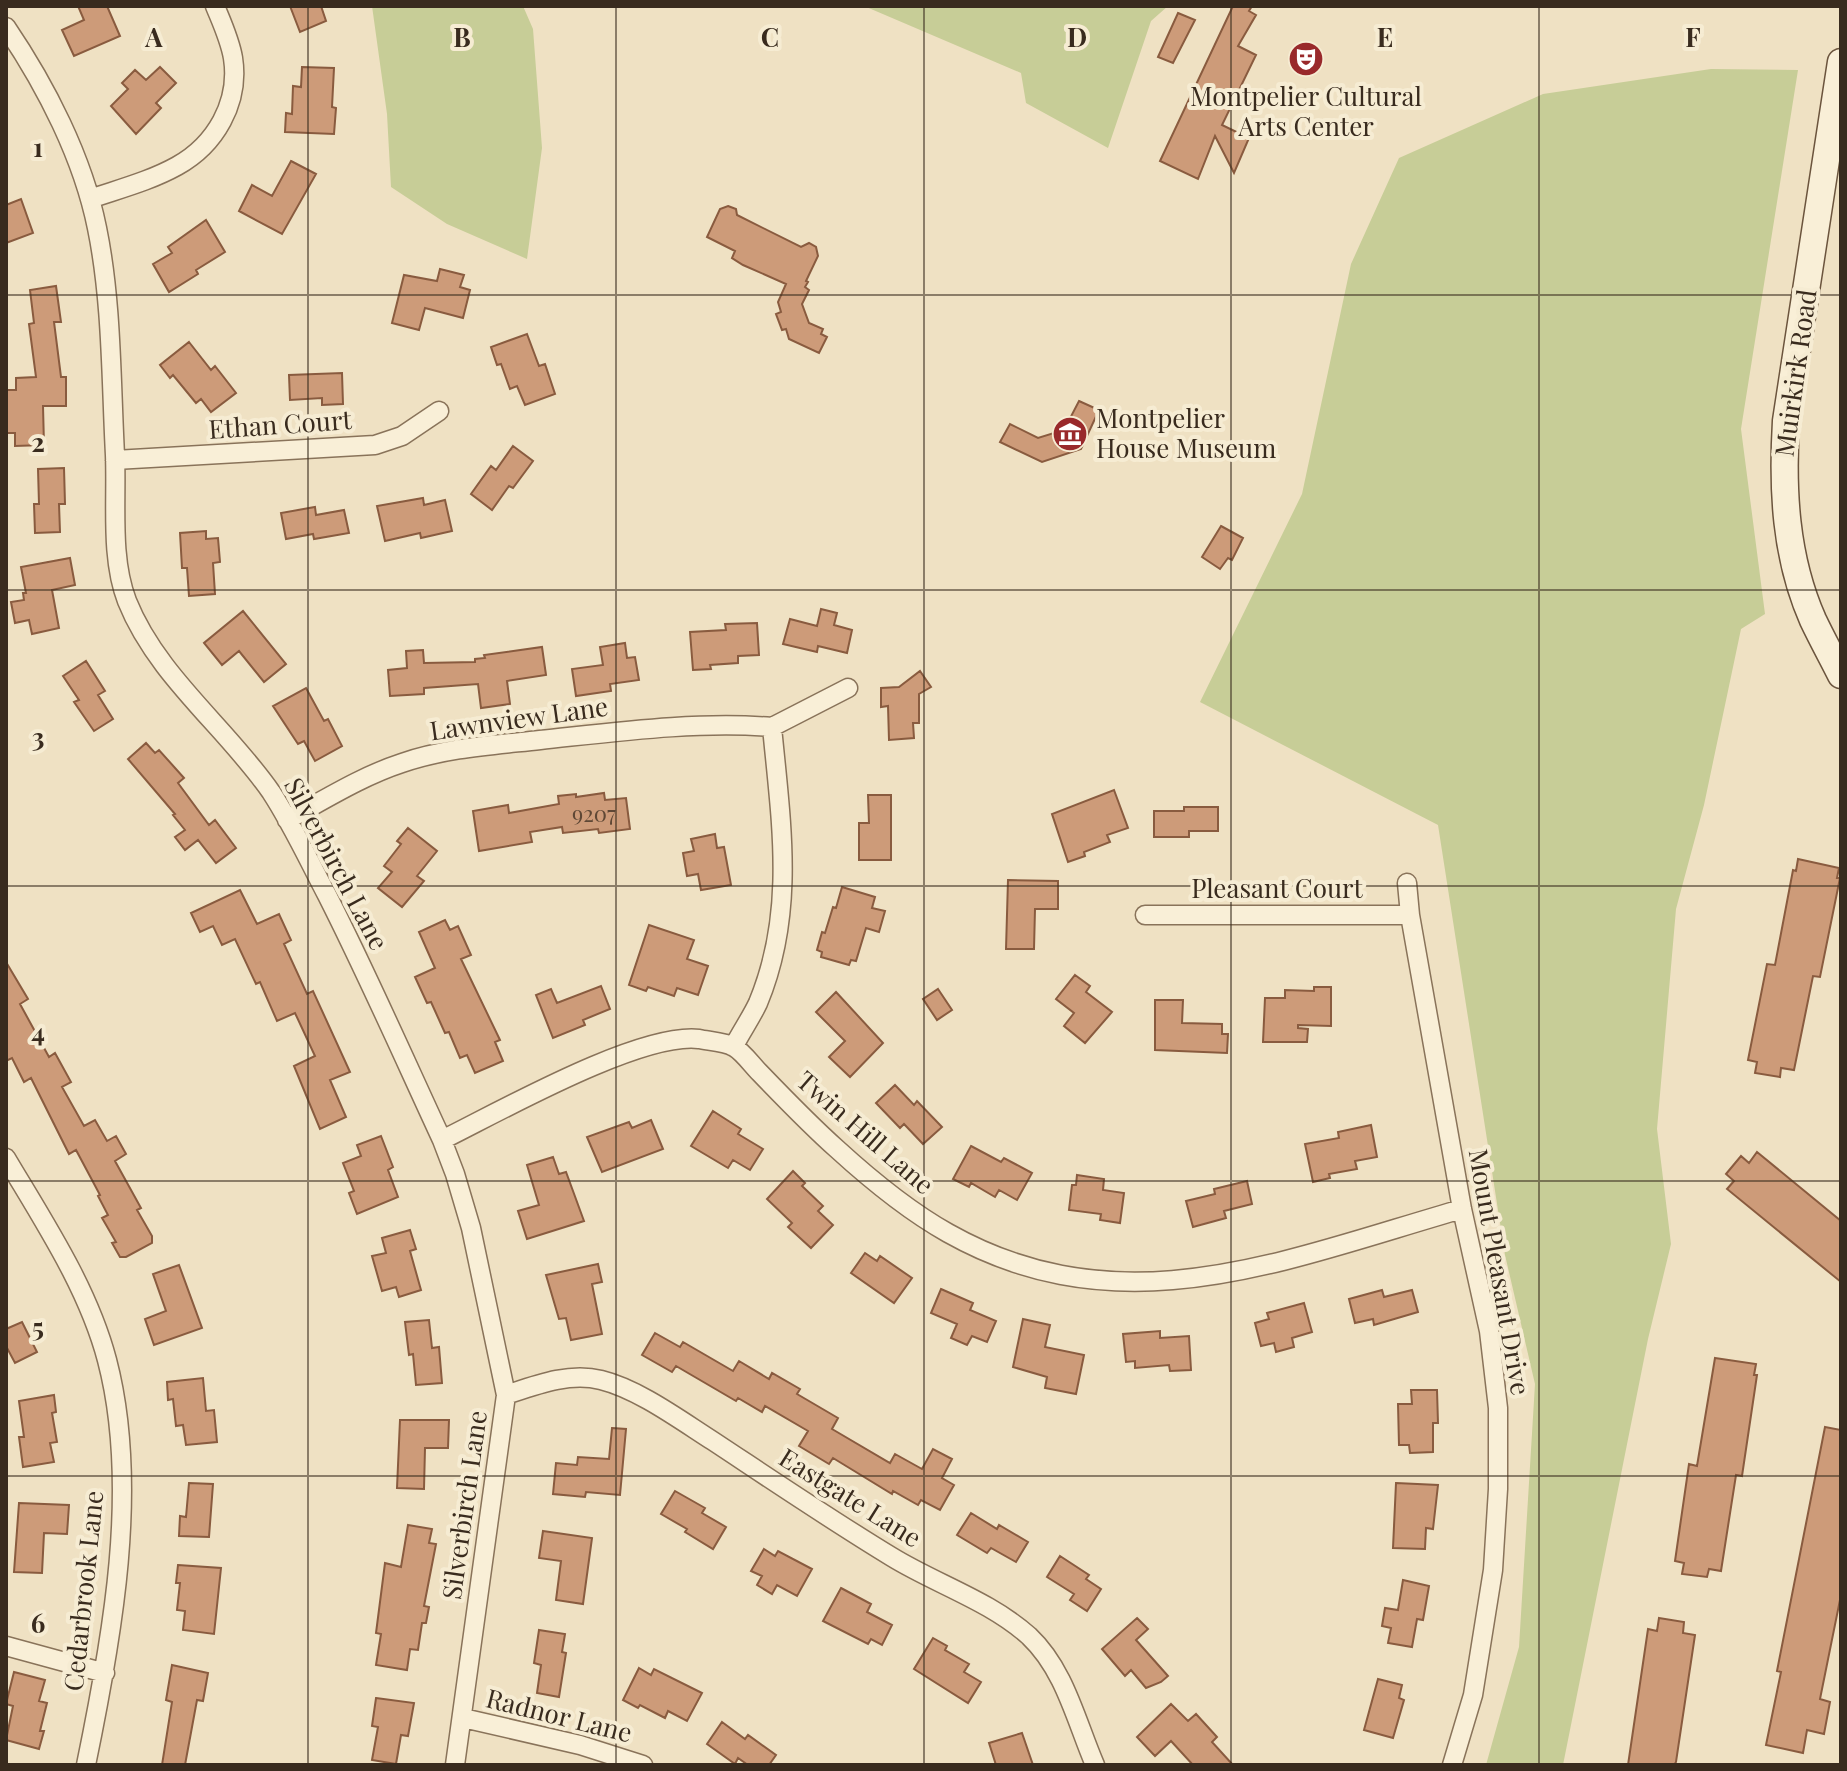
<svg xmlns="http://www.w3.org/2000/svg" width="1847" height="1771" font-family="'Playfair Display',serif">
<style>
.green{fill:#c7cd97}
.building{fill:#cd9b79;stroke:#895b3f;stroke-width:2}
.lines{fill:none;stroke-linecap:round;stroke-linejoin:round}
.minor-casing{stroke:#89735a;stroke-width:21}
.secondary-casing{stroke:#6b543d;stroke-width:29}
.minor{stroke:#f9efd7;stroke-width:18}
.secondary{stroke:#f9efd7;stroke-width:26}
.grid{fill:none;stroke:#392b1e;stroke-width:2;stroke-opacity:0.55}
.labels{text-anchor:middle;stroke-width:8;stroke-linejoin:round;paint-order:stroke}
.number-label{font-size:22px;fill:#5e4735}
.poi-label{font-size:26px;fill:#392b1e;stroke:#f6ecd3}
.street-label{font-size:26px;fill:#392b1e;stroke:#f6ecd3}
.grid-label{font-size:26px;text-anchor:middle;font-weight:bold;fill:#392b1e;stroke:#f6ecd3;stroke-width:8;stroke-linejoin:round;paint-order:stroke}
</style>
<rect width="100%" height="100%" fill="#efe1c3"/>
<path class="green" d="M372,6h151l10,23 9,119 -15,111 -80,-35 -56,-37 -4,-73z
M864,6h304l-17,15 -43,127 -82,-45 -5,-30z
M1711,69l87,1 -57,359 24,185 -24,15 -37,176 -28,104 -19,220 14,115 -23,95 -85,426h-77l33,-118 16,-263 -30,-129 -67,-430 -238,-123 102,-208 49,-230 48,-106 144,-64z"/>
<path class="building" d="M78,6h29l13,30 -46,20 -12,-26 22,-10z
M290,6h31l5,15 -26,11z
M1233,6h19l-3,5 7,4 -18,31 18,9 -34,70 27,13 -15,35 -19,-37 -17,43 -38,-18z
M1178,13l17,7 -22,43 -15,-6z
M160,67l16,16 -20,20 5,5 -25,26 -25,-28 17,-17 -6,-6 13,-13 11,10z
M302,67l32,1 -2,39 4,1 -2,26 -49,-2 1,-19 6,1 1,-28 8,1z
M291,161l25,13 -34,60 -43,-23 13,-26 20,11z
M21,199l12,34 -27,10v-38z
M728,206l8,3 1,6 64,32 8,-4 7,4 2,9 -12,25 2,1 -3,5 4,3 -7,14 7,19 14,6 -2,5 6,3 -8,16 -30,-14 -3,-10 -4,1 -6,-16 5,-2 -3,-10 8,-18 -43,-19 -11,-7 3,-7 -28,-14 13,-28z
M206,220l19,32 -29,18 2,4 -29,18 -16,-28 19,-11 -4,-6z
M440,269l24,6 -4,12 10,3 -7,28 -38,-10 -6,22 -27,-7 12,-48 33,6z
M56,286l5,36h-7l7,55h5v29h-23l1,39 -29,1v-13h-9v-43h10v-12l20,-1 -7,-53 5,-1 -4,-33z
M527,334l12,32 6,-2 10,30 -30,11 -8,-19 -7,3 -9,-25 -4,1 -6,-18z
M189,342l22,28 4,-4 21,27 -25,19 -10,-13 -5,4 -23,-28 -3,3 -10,-13z
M342,373l1,31 -21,1v-7l-32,2 -1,-25z
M1079,401l20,9 -18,39 -39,13 -42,-20 10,-18 28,14 26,-8z
M513,446l20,15 -20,27 -4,-2 -17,24 -21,-16 20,-28 5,4z
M64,468l1,36h-6l1,28 -25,1 -1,-29h5l-1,-35z
M423,498l1,7 21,-5 7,31 -31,7 -1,-5 -35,8 -8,-35z
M315,507l1,8 28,-5 5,23 -35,6 -1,-5 -27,5 -5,-26z
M1221,526l22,12 -11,22 -4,-2 -8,11 -18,-12z
M206,531v8l12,-1 2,24 -7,1 2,31 -26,2 -2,-28h-5l-2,-35z
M70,558l5,27 -23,5 7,38 -27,6 -3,-14 -14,3 -4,-21 13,-2 -1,-7h3l-5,-26z
M821,609l16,4 -3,12 18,5 -5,23 -29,-7 -1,6 -34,-8 7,-25 27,7z
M243,611l43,53 -22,18 -25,-31 -17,14 -18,-22z
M757,623l2,32 -21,1v7l-28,2 1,4 -18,1 -3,-38 36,-2 -1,-6z
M625,643l2,15 8,-1 4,23 -29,4 1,7 -35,5 -4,-27 31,-4 -3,-18z
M542,647l4,28 -39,6 3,23 -29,4 -3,-24 -54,4v6l-34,2 -2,-26 19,-2 -1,-17 17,-1 1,13 51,-1v-3l10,-1 -1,-3z
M86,661l19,30 -7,4 15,24 -19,12 -20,-29 5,-2 -16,-24z
M920,671l11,16 -12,7v29h-6l1,15 -25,2 -1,-34 -7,1v-19l18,-1z
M306,688l18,33 4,-2 14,27 -27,15 -11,-20 -6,3 -25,-38z
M146,743l9,10 4,-3 25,28 -6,5 31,42 6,-5 21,28 -20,15 -18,-23 -13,10 -10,-13 10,-7 -12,-15 2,-1 -47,-55z
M1114,790l14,38 -21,7 3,7 -26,10 1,4 -17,6 -16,-48z
M604,793l1,7 21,-2 4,31 -31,4 -1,-4 -35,4 -1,-6 -32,5 2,10 -53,9 -6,-40 35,-6 1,8 50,-9 -1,-8 18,-2v3z
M868,795h23v65h-32v-37h10z
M1184,807h34v24h-29v6h-35v-26h30z
M408,828l29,23 -20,25 7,5 -22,26 -24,-19 14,-16 -8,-6 17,-22 -4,-3z
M715,834l2,14 7,-1 7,38 -30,5 -3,-16 -11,2 -4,-23 11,-2 -3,-12z
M1798,859l41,9 -2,10h3l-20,99 -7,-1 -19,94 -13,-2 -1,9 -25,-4 2,-11 -9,-2 19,-96 8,1 18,-95 3,1z
M1008,880l50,1v28h-23l-1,40h-28z
M842,887l33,10 -3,11 13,3 -6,21 -13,-4 -10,33 -5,-1 -2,5 -28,-8 1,-5 -5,-2 5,-18 3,1 8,-26 3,1z
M240,890l17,34 22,-10 12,26 -7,4 23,50 6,-3 37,81 -20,8 16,37 -26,12 -26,-63 21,-10 -20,-43 -18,8 -17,-39 -4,2 -21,-45 -13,6 -9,-19 -13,6 -9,-19z
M445,920l5,10 8,-4 13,29 -10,4 39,81 -5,2 8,19 -28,12 -8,-18 -7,3 -11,-26 -4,1 -14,-31 -4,1 -12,-26 20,-9 -16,-36z
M649,925l45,15 -7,19 21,7 -10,29 -21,-7 -3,8 -26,-9 -2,4 -17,-6z
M6,962l22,37 -8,5 29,53 6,-4 16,29 -9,5 22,39 11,-6 12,21 9,-5 10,18 -11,7 26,47 -4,2 15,26v7l-26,14h-6l-8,-14 4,-1 -14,-24 6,-3 -10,-19 2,-1 -24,-45 -7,4 -38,-76 -7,4 -12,-24 -6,3z
M1075,975l15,11 -4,6 26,20 -27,31 -21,-17 10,-13 -18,-14z
M601,986l9,23 -27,11 2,5 -32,13 -17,-43 15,-6 6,14z
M1314,987h17v39l-33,-1v3l10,1 -1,13h-44l2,-44h20v-8l29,1z
M938,989l14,21 -15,10 -14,-21z
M836,992l47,51 -33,34 -21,-20 16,-16 -29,-29z
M1155,1000h28l-1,23 40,1v10h6l-1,19 -72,-3z
M895,1085l19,20 3,-4 25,26 -19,17 -19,-20 -4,4 -24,-25z
M713,1111l28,18 -3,5 25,15 -13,21 -17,-10 -5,8 -37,-22z
M651,1120l12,29 -61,23 -15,-35 42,-15 3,6z
M1371,1125l6,32 -22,4 2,8 -28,5 1,4 -17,4 -8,-38 34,-6 -1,-6z
M381,1136l12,31 -5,3 10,27 -41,17 -8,-21 5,-2 -11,-28 18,-7 -4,-11z
M971,1146l30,16 3,-4 28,15 -15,27 -18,-10 -4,7 -24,-14 -2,4 -16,-8z
M1757,1152l84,69v61l-114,-93 7,-8 -8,-7 15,-18 8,7z
M553,1157l6,17 7,-2 18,49 -57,18 -9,-28 21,-6 -12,-40z
M793,1171l12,12 -3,3 21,20 -5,5 15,14 -22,23 -23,-21 4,-4 -25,-24z
M1077,1175l27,4 -1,11 21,3 -4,30 -20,-3 1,-6 -32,-4 3,-25h4z
M1247,1181l5,23 -28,7 2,7 -33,9 -7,-26 29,-7 -1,-5z
M410,1230l6,19 -6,2 11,39 -22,7 -3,-10 -14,4 -10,-35 14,-3 -4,-15z
M865,1253l12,8 3,-5 32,22 -18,25 -43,-30z
M598,1264l4,18 -10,2 10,50 -31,6 -5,-22 -7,1 -13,-44z
M179,1265l23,63 -48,17 -9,-26 21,-8 -13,-37z
M941,1289l32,14 -3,7 26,11 -9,21 -15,-6 -5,9 -16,-7 6,-14 -26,-11z
M1382,1290l2,7 28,-7 6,22 -44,13 -1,-6 -18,4 -6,-24z
M1304,1303l8,29 -20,6 2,9 -18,5 -2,-9 -13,3 -6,-23 14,-4 -2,-6z
M1023,1319l27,6 -5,22 39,8 -8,39 -31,-6 2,-11 -34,-10z
M429,1320l3,28 7,-1 3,36 -26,2 -3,-31 -4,1 -4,-33z
M22,1322l15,30 -22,11 -9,-17v-17z
M1160,1331v7l29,-2 2,34 -21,1 -1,-6 -34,3v-7l-9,1 -3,-28z
M655,1333l25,14 3,-5 50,29 6,-10 30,18 3,-6 28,16 -3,5 41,24 -6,11 58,34 5,-9 27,15 11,-20 19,10 -10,19 12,7 -14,25 -19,-10 -3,5 -25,-14 -1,3 -59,-36 -4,6 -30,-18 9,-15 -43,-25 -3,6 -24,-14 -2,3 -60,-35 -4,6 -30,-17z
M1715,1358l41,6 -2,11h3l-15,101 -6,-1 -15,96 -12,-2 -2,8 -25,-3 2,-11 -9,-2 14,-97 8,2z
M203,1378l3,33 8,-1 3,32 -31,3 -3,-20 -7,1 -3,-27 -5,1 -1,-18z
M1411,1390h26l1,33h-5v29l-23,1 -1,-8h-10l-1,-41h14z
M54,1395l2,17 -4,1 5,29 -7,1 4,19 -31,5 -4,-30h5l-5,-36z
M400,1420h49l-1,28h-23l-1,41 -27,-1z
M1825,1427l16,3v165l-21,104 10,3 -6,32 -17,-4 -4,23 -37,-8 15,-73 -4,-1z
M612,1428l14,1 -6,66 -34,-3 -1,5 -32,-3 3,-31 21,2 1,-8 31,2z
M189,1483l24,1 -4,53 -30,-1 1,-20 6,1z
M1396,1483l42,2 -5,44 -7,-1 -1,21 -32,-1z
M675,1491l30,17 -3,5 24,14 -13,22 -28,-17 2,-3 -26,-15z
M19,1503l50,2 -2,29 -23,-1 -2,40 -28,-1z
M971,1513l26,16 2,-4 29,17 -12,20 -25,-14 -4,5 -30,-18z
M408,1525l24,4 -3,14 7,1 -12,62 5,1 -3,16h-4l-4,27 -8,-1 -3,21 -31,-5 5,-31 -5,-1 9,-70 16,4z
M543,1531l49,7 -9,66 -27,-4 5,-39 -22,-3z
M764,1549l11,7 3,-5 34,18 -15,27 -20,-11 -5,9 -15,-9 5,-9 -11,-5z
M1060,1556l29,19 -3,4 15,10 -14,22 -17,-11 4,-6 -27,-17z
M178,1565l43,3 -7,66 -31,-4 2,-19 -8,-1 3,-27h-4z
M1403,1580l26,6 -6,34 -6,-1 -5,28 -24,-4 3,-15 -9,-2 3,-18 13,2z
M841,1588l30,16 -4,8 25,13 -10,20 -11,-6 -3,5 -45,-23z
M1137,1618l11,11 -12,11 32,36 -7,6 -15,6 -15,-18 -6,6 -23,-27z
M1659,1618l25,4 -1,11 12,2 -19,127 -2,3h-46l20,-136 9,2z
M539,1630l26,4 -3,18 4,1 -7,44 -22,-4 4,-28 -7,-2z
M933,1638l14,8 -2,4 24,14 -5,8 17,10 -13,21 -54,-34z
M172,1665l36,8 -5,28 -6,-1 -12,65h-23l10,-63 -6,-2z
M639,1668l12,7 3,-6 48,24 -15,28 -19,-10 -3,7 -25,-13 -2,3 -15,-8z
M14,1672l31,8 -6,21 8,2 -7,28h4l-5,18 -33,-9 7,-34 -7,-2z
M1378,1679l24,6 -3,13 5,2 -11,38 -29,-8z
M376,1698l38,5 -6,33 -7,-1 -5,29 -24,-4 6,-33 -6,-1z
M1171,1704l17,17 8,-7 21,23 -5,5 21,23h-40l-22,-24 -16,15 -18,-19z
M722,1722l23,17 3,-4 28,20 -7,10h-21l-10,-7 -3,6 -28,-20z
M1022,1733l11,32h-37l-7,-22z"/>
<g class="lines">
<defs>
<path id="minor" d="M6,27c40,59 77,131 91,201 15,73 14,152 18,227 2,47 -5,102 12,146 30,75 99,126 144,191 21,32 38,69 56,103 41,81 77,163 115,245l13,34 16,54 35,167 -51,370
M90,199c29,-10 60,-18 87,-33 38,-21 63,-63 56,-108 -3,-18 -11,-35 -18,-52
M115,460l260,-15 27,-9 37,-25
M772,727l76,-39
M287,820c37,-20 75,-44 115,-57 43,-15 93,-18 138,-23 76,-8 156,-19 232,-13
M1407,883l3,32 52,294 27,122 9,77v81l-5,81 -20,125 -21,70
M1145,915h265
M734,1046c7,-14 17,-28 24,-43 38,-91 23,-181 14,-276
M442,1140c57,-28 198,-108 257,-101 9,2 27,3 35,8 9,5 18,18 26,26 25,26 50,52 77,76 35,32 70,61 111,84 174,98 339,26 514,-24
M6,1158c38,64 82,130 101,202 33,126 5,279 -21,405
M506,1395c30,-10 63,-23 95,-15 37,9 79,40 112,61 59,39 118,79 179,116 44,27 98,44 137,79 36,34 47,85 66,129
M6,1646l99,27
M463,1718l117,27 63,20"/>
<path id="secondary" d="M1841,62l-55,359c-4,68 -1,136 27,199 9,19 19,37 28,55"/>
</defs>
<use href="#minor" class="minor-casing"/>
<use href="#secondary" class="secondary-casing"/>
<use href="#minor" class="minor"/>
<use href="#secondary" class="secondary"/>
</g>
<path class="grid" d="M308,6v1759M616,6v1759M924,6v1759M1231,6v1759M1539,6v1759M6,295h1835M6,590h1835M6,886h1835M6,1181h1835M6,1476h1835"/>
<defs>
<symbol id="theatre-disc" viewBox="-11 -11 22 22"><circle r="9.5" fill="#99292b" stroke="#f6ecd3"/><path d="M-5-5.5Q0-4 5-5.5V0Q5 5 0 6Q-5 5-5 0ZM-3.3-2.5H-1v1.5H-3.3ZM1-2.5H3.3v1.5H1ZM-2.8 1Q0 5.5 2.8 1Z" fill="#fff"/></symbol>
<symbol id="museum-disc" viewBox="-11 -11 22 22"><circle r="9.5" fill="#99292b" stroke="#f6ecd3"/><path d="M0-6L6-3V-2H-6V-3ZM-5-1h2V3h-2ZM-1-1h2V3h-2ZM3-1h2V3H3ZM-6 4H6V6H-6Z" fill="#fff"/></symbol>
</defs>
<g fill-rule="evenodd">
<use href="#theatre-disc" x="1286" y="39" width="40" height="40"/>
<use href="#museum-disc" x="1050" y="414" width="40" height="40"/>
</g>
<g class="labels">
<g class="number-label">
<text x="594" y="822">9207</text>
</g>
<g class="poi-label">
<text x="1306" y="106">Montpelier Cultural<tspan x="1306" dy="30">Arts Center</tspan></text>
<text x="1096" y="428" text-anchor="start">Montpelier<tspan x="1096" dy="30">House Museum</tspan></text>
</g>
<g class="street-label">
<text transform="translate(1796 373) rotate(-82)" y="9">Muirkirk Road</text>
<text transform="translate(280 425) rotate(-4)" y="9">Ethan Court</text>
<text transform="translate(519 719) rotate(-8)" y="9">Lawnview Lane</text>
<text transform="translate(336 864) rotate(62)" y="9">Silverbirch Lane</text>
<text x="1277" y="898">Pleasant Court</text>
<text transform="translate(865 1133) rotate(41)" y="9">Twin Hill Lane</text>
<text transform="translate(1499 1272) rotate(80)" y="9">Mount Pleasant Drive</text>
<text transform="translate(850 1498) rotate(32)" y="9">Eastgate Lane</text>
<text transform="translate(465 1505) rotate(-82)" y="9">Silverbirch Lane</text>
<text transform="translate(84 1591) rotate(-84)" y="9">Cedarbrook Lane</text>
<text transform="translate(559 1716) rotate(14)" y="9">Radnor Lane</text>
</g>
</g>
<g class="grid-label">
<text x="154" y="47">A</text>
<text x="462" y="47">B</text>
<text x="770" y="47">C</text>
<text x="1077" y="47">D</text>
<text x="1385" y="47">E</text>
<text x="1693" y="47">F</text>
<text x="38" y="157">1</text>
<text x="38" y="452">2</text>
<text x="38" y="747">3</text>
<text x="38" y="1042">4</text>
<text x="38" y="1337">5</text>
<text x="38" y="1633">6</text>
</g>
<rect width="1847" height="1771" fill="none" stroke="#392b1e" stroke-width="16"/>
</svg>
